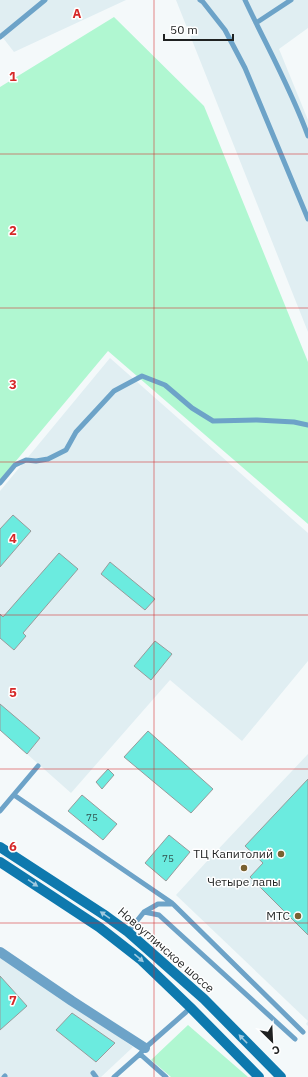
<svg xmlns="http://www.w3.org/2000/svg" width="308" height="1077" font-family="'IBM Plex Sans',sans-serif">
  <rect width="100%" height="100%" fill="#f4f9fa"/>
  <path fill="#e0eef2" d="M0,0h126l-112,52 -14,-18z
    M176,0h132v28l-29,21 29,71v212z
    M110,358l198,175v128l-66,80 -72,-61 -99,113 -71,-63v-239z
    M308,754v272l-2,-2 2,-3 -132,-126 33,-36z
    M0,952l133,95 -32,30h-101z"/>
  <path fill="#b0f7d1" d="M114,17l90,89 104,256v162l-200,-173 -108,129v-393z
    M188,1025l60,52h-77l-20,-17z"/>
  <path fill="#6bebdf" stroke="#979b9b" d="M13,515l18,16 -31,36v-38z
    M59,553l19,16 -55,64 3,3 -12,14 -14,-12v-24l3,3z
    M110,562l45,37 -10,11 -44,-36z
    M155,641l17,13 -21,26 -17,-14z
    M0,704l40,34 -13,16 -27,-24z
    M148,731l65,58 -22,24 -67,-56z
    M108,769l6,6 -12,14 -6,-7z
    M308,779v156l-58,-58 13,-14 -18,-17z
    M82,795l35,29 -14,16 -35,-29z
    M169,835l21,17 -24,29 -21,-18z
    M0,976l27,30 -27,24z
    M72,1013l43,30 -19,19 -40,-32z"/>
  <g fill="none" stroke-linecap="round" stroke-linejoin="round">
    <path stroke="#6da3c8" stroke-width="5" d="M200,0l3,2 22,28 20,38 63,151
      M245,0c21,45 46,89 63,136
      M256,23l35,-23
      M0,37l45,-37
      M0,483l15,-18 11,-5 10,1 12,-2 18,-9 10,-18 38,-41 28,-15 23,9 27,23 21,13 44,-1 37,2 14,3
      M14,795l158,108
      M0,811l38,-45
      M144,912l15,3 136,124
      M128,932l16,-20 14,-8h15l130,128
      M140,1054l26,23
      M93,1073l3,4
      M4,1077l1,-1
      M114,1077l26,-23 5,-6 41,-36 4,-5"/>
    <path stroke="#6da3c8" stroke-width="10" d="M0,952l72,49 73,47"/>
    <path stroke="#0e79ae" stroke-width="10" d="M0,847l106,69 22,16 76,67 77,78
      M0,862l99,65 41,32 50,48 69,70"/>
  </g>
  <defs><path id="oneway-solid" d="M-6-.8H1V-3.2L6.5 0L1 3.2V.8H-6Z"/></defs>
  <g fill="#9fc9df">
    <use href="#oneway-solid" transform="translate(33 883) rotate(34)"/>
    <use href="#oneway-solid" transform="translate(105 915) rotate(-145)"/>
    <use href="#oneway-solid" transform="translate(139 958) rotate(40)"/>
    <use href="#oneway-solid" transform="translate(243 1039) rotate(-134)"/>
  </g>
  <path fill="none" stroke="#d62828" stroke-width="1" stroke-opacity="0.55" d="M154,0v1077M0,154h308M0,308h308M0,462h308M0,615h308M0,769h308M0,923h308"/>
  <g fill="#796131" stroke="#fff" stroke-width="1.5">
    <circle cx="281" cy="854" r="4"/>
    <circle cx="244" cy="868" r="4"/>
    <circle cx="298" cy="916" r="4"/>
  </g>
  <g text-anchor="middle" stroke-width="3" stroke-linejoin="round" paint-order="stroke">
    <g font-size="10" fill="#325450">
      <text x="92" y="821">75</text>
      <text x="168" y="862">75</text>
    </g>
    <g font-size="12" fill="#1f2121" stroke="#fff" text-anchor="end">
      <text x="273" y="858">ТЦ Капитолий</text>
      <text x="244" y="886" text-anchor="middle">Четыре лапы</text>
      <text x="290" y="920">МТС</text>
    </g>
    <g font-size="12" fill="#1f2121" stroke="#fff">
      <text transform="translate(166 950) rotate(41)" y="4">Новоугличское шоссе</text>
    </g>
  </g>
  <g font-size="13" text-anchor="middle" font-weight="bold" fill="#d62828" stroke="#fff" stroke-width="3" stroke-linejoin="round" paint-order="stroke">
    <text x="77" y="18">A</text>
    <text x="13" y="81">1</text>
    <text x="13" y="235">2</text>
    <text x="13" y="389">3</text>
    <text x="13" y="543">4</text>
    <text x="13" y="697">5</text>
    <text x="13" y="851">6</text>
    <text x="13" y="1005">7</text>
  </g>
  <g transform="translate(272 1041) rotate(156)" stroke="#ffffff" stroke-width="3" paint-order="stroke">
  <path d="M0-3L7 15L0 10L-7 15Z" fill="#1f2121"/>
  <text y="-6" font-size="11" font-weight="bold" text-anchor="middle" fill="#1f2121">С</text>
  </g>
  <path d="M164 34v6h69v-6" fill="none" stroke="#1f2121" stroke-width="2"/>
  <text x="170" y="34" font-size="12" fill="#1f2121" stroke="#ffffff" stroke-width="3" paint-order="stroke">50 m</text>
</svg>
